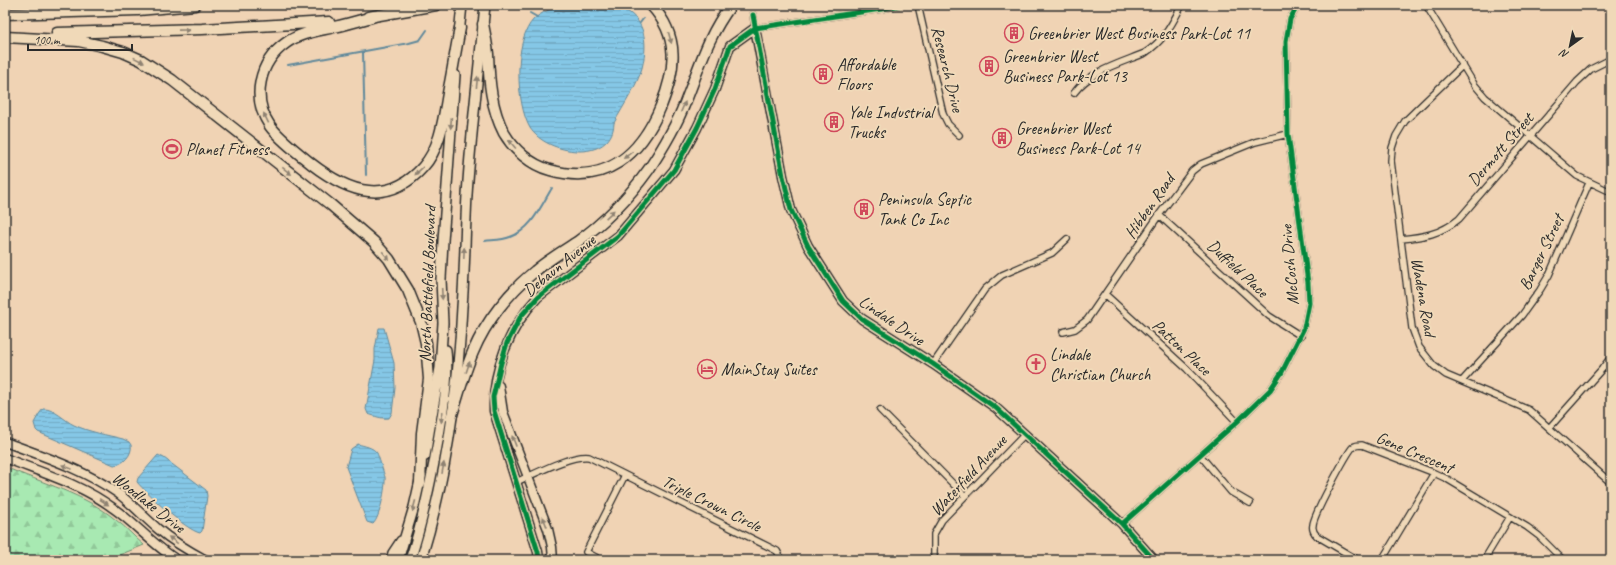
<svg xmlns="http://www.w3.org/2000/svg" width="1616" height="565" font-family="Caveat,sans-serif">
  <defs>
    <pattern id="forest-firs" width="22" height="20" patternUnits="userSpaceOnUse"><rect width="22" height="20" fill="#a8e9b2"/><path d="M5 1l3.5 6h-7zM16 11l3.5 6h-7z" fill="#91c899"/></pattern>
    <pattern id="water-rules" width="6" height="5" patternUnits="userSpaceOnUse"><rect width="6" height="5" fill="#85c7e6"/><path d="M0 2.5h6" fill="none" stroke="#73abc5"/></pattern>
  </defs>
  <rect width="100%" height="100%" fill="#f0d3b4"/>
  <filter id="ink" filterUnits="userSpaceOnUse"><feTurbulence type="fractalNoise" baseFrequency=".025" numOctaves="2"/><feDisplacementMap in="SourceGraphic" scale="8" xChannelSelector="R" yChannelSelector="G"/><feConvolveMatrix kernelMatrix="1 2 1 2 8 2 1 2 1" color-interpolation-filters="sRGB"/></filter>
  <g filter="url(#ink)">
    <path fill="url(#forest-firs)" stroke="#6a8a6e" d="M5,467c37,16 80,27 111,53 10,7 18,17 28,25l-37,15h-102z"/>
    <path fill="url(#water-rules)" stroke="#61899b" d="M561,5c13,0 41,-2 52,0 32,9 36,35 29,63 -5,18 -19,38 -28,55 -2,41 -67,32 -84,5 -14,-24 -17,-88 4,-109 8,-7 17,-10 27,-14z
      M379,328h5l10,35 1,25 -3,25 -3,5c-8,1 -14,-2 -21,-4l-2,-5 9,-49v-11z
      M43,409c11,-1 22,12 31,16 15,7 33,10 49,14l6,3 2,3c2,9 -8,20 -17,20l-76,-33 -2,-2 -2,-7 5,-9z
      M358,444c6,2 15,3 19,9 1,2 7,21 8,24 1,9 -5,41 -12,47l-6,-2 -21,-55 5,-18z
      M158,455l6,3 42,32 1,6 -5,35 -2,2c-14,-3 -53,-39 -63,-51l1,-4z"/>
    <g fill="none" stroke-linecap="round" stroke-linejoin="round">
      <path stroke="#61899b" stroke-width="2" d="M530,13l7,4
        M640,23l3,-4
        M363,52l3,123
        M288,65l121,-22 11,-3 7,-10
        M485,241c8,-1 18,-1 25,-4 22,-8 31,-31 42,-49"/>
      <g stroke="#2b2b2b" stroke-width="8">
        <path id="street" d="M918,5l25,109 5,10 11,11
          M1426,5l48,79 11,13 92,79 34,16
          M753,15l2,13 126,-19 19,-4
          M1463,65l-58,56 -9,15 -4,12 -1,13 21,167 7,19 15,19 12,9 83,35 82,73
          M1074,93c16,-22 47,-30 71,-40 19,-12 27,-29 37,-48
          M1159,215l110,101 32,20
          M1401,239c22,-2 40,-5 58,-20l118,-137 14,-13 20,-10
          M1106,295l81,74 50,53
          M1063,332l12,-3 12,-9 72,-105 33,-44 9,-7 54,-22 33,-8
          M933,364l52,-75 17,-14 50,-22 15,-14
          M1462,381l60,-66 18,-25 9,-15 40,-92
          M880,410l85,86
          M1550,427l52,-58 9,-12
          M1200,455l31,37 19,11
          M516,482c19,-8 53,-27 73,-25l188,94 5,9
          M1122,524l115,-102 33,-32 12,-18 22,-44 5,-25 -1,-20 -20,-149 -2,-93 4,-22 8,-14
          M601,560l-15,-8 39,-77
          M934,560v-26l8,-14 83,-86
          M1358,560l-41,-24c-3,-3 -5,-7 -4,-11 0,-9 34,-72 40,-78 3,-2 5,-2 9,-2l70,27 15,7 80,48 12,9 24,24
          M1382,560l52,-87
          M1484,560l26,-43"/>
      </g>
      <g stroke="#2b2b2b" stroke-width="11">
        <path id="secondary" d="M499,386l4,26 45,117 4,18 1,13
          M5,442c38,14 80,28 114,52 14,11 25,23 39,35 14,12 31,22 48,31
          M5,458c37,15 76,26 108,50 23,16 40,37 64,52
          M539,560l-1,-8 -44,-141c-2,-40 16,-85 44,-114l80,-61 56,-66 23,-42 18,-39 15,-43 25,-18 28,148 8,34 17,36 35,55 19,18 71,45 63,44 126,116 32,36"/>
      </g>
      <g stroke="#2b2b2b" stroke-width="12">
        <path id="primary" d="M459,34l3,-29
          M425,456l15,-88 3,-45 -2,-44 2,-38 12,-166
          M391,560l2,-7 8,-12
          M398,560l16,-53 7,-31
          M410,560c13,-39 21,-79 28,-119 5,-30 11,-61 8,-91
          M421,560c25,-81 37,-168 41,-253 3,-38 3,-75 5,-112 4,-63 12,-127 18,-190"/>
      </g>
      <g stroke="#2b2b2b" stroke-width="13">
        <path id="highway" d="M5,14l133,-4 57,-5
          M375,16c-14,4 -27,8 -41,11 -17,4 -34,6 -48,16 -27,19 -35,55 -16,83 9,12 22,22 33,31 37,31 81,54 120,10 19,-21 21,-53 26,-79 4,-20 7,-40 11,-60
          M368,17l68,-12
          M483,24c2,10 4,20 5,30 1,27 3,54 16,79 10,17 27,32 46,37 56,16 91,-16 111,-64 15,-37 19,-70 -10,-101
          M57,33l145,-4 127,-7
          M5,37l74,4 23,5 21,6 18,8 31,20 159,125 43,37 15,17 19,31 13,32 5,21 3,36 -7,54 -2,51
          M451,418c7,-22 13,-45 22,-66 13,-31 36,-60 62,-81 13,-11 28,-20 42,-29 28,-20 52,-45 72,-73 14,-21 27,-43 36,-66 15,-37 22,-66 46,-98"/>
      </g>
      <use href="#street" stroke="#f0d9b8" stroke-width="5.5"/>
      <use href="#secondary" stroke="#f0d9b8" stroke-width="8"/>
      <use href="#primary" stroke="#f0d9b8" stroke-width="9"/>
      <use href="#highway" stroke="#f0d9b8" stroke-width="10"/>
      <g stroke="#f0d9b8" stroke-width="8">
        <path id="cycleway" d="M753,15l30,161 8,34 17,36 35,55 19,18 71,45 63,44 126,116 32,36
          M1122,524l115,-102 33,-32 12,-18 22,-44 5,-25 -1,-20 -20,-149 -2,-93 4,-22 8,-14
          M539,560l-1,-8 -44,-141 -1,-14 8,-34 6,-20 14,-27 17,-19 80,-61 56,-66 23,-42 18,-39 15,-43 25,-18 126,-19 19,-4"/>
      </g>
      <use href="#cycleway" stroke="#00873e" stroke-width="5"/>
    </g>
    <defs><path id="oneway-solid" d="M-6-.8H1V-3.2L6.5 0L1 3.2V.8H-6Z"/></defs>
    <g fill="#8e8272">
      <use href="#oneway-solid" transform="translate(184 30) rotate(-1)"/>
      <use href="#oneway-solid" transform="translate(670 38) rotate(75)"/>
      <use href="#oneway-solid" transform="translate(139 60) rotate(26)"/>
      <use href="#oneway-solid" transform="translate(477 82) rotate(-84)"/>
      <use href="#oneway-solid" transform="translate(683 107) rotate(-67)"/>
      <use href="#oneway-solid" transform="translate(266 118) rotate(-116)"/>
      <use href="#oneway-solid" transform="translate(451 123) rotate(94)"/>
      <use href="#oneway-solid" transform="translate(512 144) rotate(-130)"/>
      <use href="#oneway-solid" transform="translate(628 155) rotate(142)"/>
      <use href="#oneway-solid" transform="translate(287 171) rotate(38)"/>
      <use href="#oneway-solid" transform="translate(419 171) rotate(136)"/>
      <use href="#oneway-solid" transform="translate(610 214) rotate(-43)"/>
      <use href="#oneway-solid" transform="translate(464 253) rotate(-88)"/>
      <use href="#oneway-solid" transform="translate(386 256) rotate(51)"/>
      <use href="#oneway-solid" transform="translate(442 294) rotate(87)"/>
      <use href="#oneway-solid" transform="translate(468 367) rotate(-71)"/>
      <use href="#oneway-solid" transform="translate(442 417) rotate(98)"/>
      <use href="#oneway-solid" transform="translate(514 441) rotate(-111)"/>
      <use href="#oneway-solid" transform="translate(67 467) rotate(-158)"/>
      <use href="#oneway-solid" transform="translate(443 468) rotate(-80)"/>
      <use href="#oneway-solid" transform="translate(104 502) rotate(33)"/>
      <use href="#oneway-solid" transform="translate(414 506) rotate(105)"/>
      <use href="#oneway-solid" transform="translate(545 522) rotate(-111)"/>
      <use href="#oneway-solid" transform="translate(173 540) rotate(-144)"/>
    </g>
  </g>
  <defs>
    <g id="building-ring" transform="scale(1)"><circle r="9.5" fill="#f0d9b8" stroke="#d1495b" stroke-width="1.5"/><path d="M-4-6H4V6H1V3H-1V6H-4ZM-2.5-4.3h1.7v1.8h-1.7ZM.8-4.3h1.7v1.8H.8ZM-2.5-1h1.7V.8h-1.7ZM.8-1h1.7V.8H.8Z" fill="#d1495b"/></g>
    <g id="stadium-ring" transform="scale(1)"><circle r="9.5" fill="#f0d9b8" stroke="#d1495b" stroke-width="1.5"/><path d="M0-5a6.5 5 0 1 0 0 10a6.5 5 0 1 0 0-10ZM-3.5-1.8h7v3.6h-7Z" fill="#d1495b"/></g>
    <g id="church-ring" transform="scale(1)"><circle r="9.5" fill="#f0d9b8" stroke="#d1495b" stroke-width="1.5"/><path d="M-1.2-6h2.4v3.5h3.3v2.4h-3.3V6h-2.4V-.1h-3.3v-2.4h3.3Z" fill="#d1495b"/></g>
    <g id="hotel-ring" transform="scale(1)"><circle r="9.5" fill="#f0d9b8" stroke="#d1495b" stroke-width="1.5"/><path d="M-6-4.5h1.5V1H6V5H4.5V3h-9V5H-6ZM-4 0a1.8 1.8 0 1 1 3.6 0ZM.5 0V-2.5h3Q6-2.5 6 0Z" fill="#d1495b"/></g>
  </defs>
  <g fill-rule="evenodd">
    <use href="#building-ring" x="1014" y="33"/>
    <use href="#building-ring" x="989" y="66"/>
    <use href="#building-ring" x="823" y="74"/>
    <use href="#building-ring" x="834" y="122"/>
    <use href="#building-ring" x="1002" y="138"/>
    <use href="#stadium-ring" x="172" y="149"/>
    <use href="#building-ring" x="864" y="209"/>
    <use href="#church-ring" x="1036" y="364"/>
    <use href="#hotel-ring" x="707" y="369"/>
  </g>
  <g text-anchor="middle" stroke-width="4" stroke-linejoin="round" paint-order="stroke">
    <g font-size="17" fill="#2b2b2b" stroke="#f0d9b8" text-anchor="start">
      <text x="1028" y="39">Greenbrier West Business Park-Lot 11</text>
      <text x="1003" y="62">Greenbrier West<tspan x="1003" dy="20">Business Park-Lot 13</tspan></text>
      <text x="837" y="70">Affordable<tspan x="837" dy="20">Floors</tspan></text>
      <text x="848" y="118">Yale Industrial<tspan x="848" dy="20">Trucks</tspan></text>
      <text x="1016" y="134">Greenbrier West<tspan x="1016" dy="20">Business Park-Lot 14</tspan></text>
      <text x="186" y="155">Planet Fitness</text>
      <text x="878" y="205">Peninsula Septic<tspan x="878" dy="20">Tank Co Inc</tspan></text>
      <text x="1050" y="360">Lindale<tspan x="1050" dy="20">Christian Church</tspan></text>
      <text x="721" y="375">MainStay Suites</text>
    </g>
    <g font-size="17" fill="#2b2b2b" stroke="#f0d9b8">
      <text transform="translate(948 69) rotate(76)" y="6">Research Drive</text>
      <text transform="translate(1500 149) rotate(-49)" y="6">Dermott Street</text>
      <text transform="translate(1149 206) rotate(-55)" y="6">Hibben Road</text>
      <text transform="translate(1541 252) rotate(-64)" y="6">Barger Street</text>
      <text transform="translate(559 265) rotate(-39)" y="6">Debaun Avenue</text>
      <text transform="translate(1289 265) rotate(-95)" y="6">McCosh Drive</text>
      <text transform="translate(1238 268) rotate(43)" y="6">Duffield Place</text>
      <text transform="translate(427 284) rotate(-88)" y="6">North Battlefield Boulevard</text>
      <text transform="translate(1424 297) rotate(80)" y="6">Wadena Road</text>
      <text transform="translate(892 320) rotate(34)" y="6">Lindale Drive</text>
      <text transform="translate(1182 347) rotate(43)" y="6">Patton Place</text>
      <text transform="translate(1415 452) rotate(23)" y="6">Gene Crescent</text>
      <text transform="translate(968 475) rotate(-47)" y="6">Waterfield Avenue</text>
      <text transform="translate(149 502) rotate(38)" y="6">Woodlake Drive</text>
      <text transform="translate(712 503) rotate(26)" y="6">Triple Crown Circle</text>
    </g>
  </g>
  <rect width="1616" height="565" fill="none" stroke="#f0d9b8" stroke-width="20"/>
  <rect x="10" y="10" width="1596" height="545" fill="none" stroke="#2b2b2b" stroke-width="1.5" filter="url(#ink)"/>
  <g transform="translate(1570 46) rotate(213)" stroke="#f0d9b8" stroke-width="3" paint-order="stroke">
  <path d="M0-3L7 15L0 10L-7 15Z" fill="#2b2b2b"/>
  <text y="-6" font-size="11" font-weight="bold" text-anchor="middle" fill="#2b2b2b">N</text>
  </g>
  <path d="M28 44v6h104v-6" fill="none" stroke="#2b2b2b" stroke-width="2"/>
  <text x="34" y="44" font-size="12" fill="#2b2b2b" stroke="#f0d9b8" stroke-width="3" paint-order="stroke">100 m</text>
</svg>
